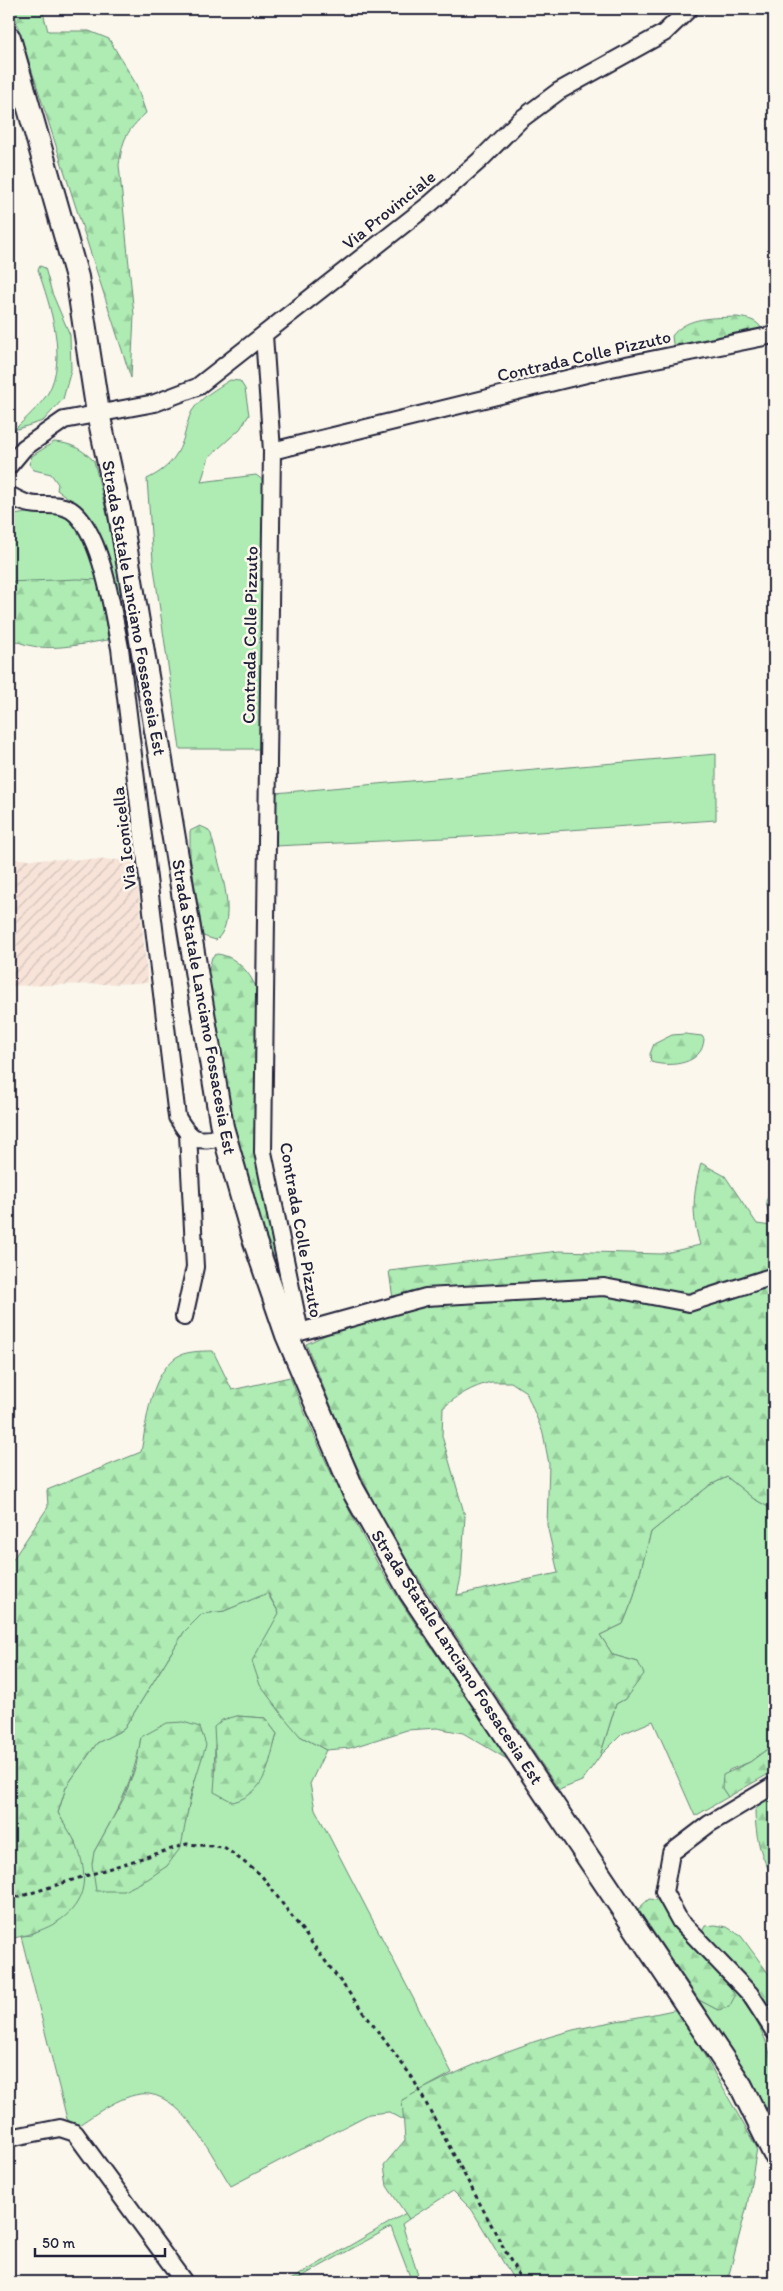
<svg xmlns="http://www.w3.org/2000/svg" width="783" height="2291" font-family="Itim,sans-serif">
  <defs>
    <pattern id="industrial-furrows" width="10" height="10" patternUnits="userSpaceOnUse" patternTransform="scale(1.25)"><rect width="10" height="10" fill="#f7e3d8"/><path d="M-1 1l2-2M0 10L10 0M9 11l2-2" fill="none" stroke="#d3c2ba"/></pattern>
    <pattern id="forest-firs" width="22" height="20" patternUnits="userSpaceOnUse" patternTransform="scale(1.25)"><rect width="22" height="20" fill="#aeecb3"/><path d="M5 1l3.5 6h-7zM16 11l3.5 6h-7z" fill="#95ca9b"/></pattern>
  </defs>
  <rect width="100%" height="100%" fill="#fbf7ec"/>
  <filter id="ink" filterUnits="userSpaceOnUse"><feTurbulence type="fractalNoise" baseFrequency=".02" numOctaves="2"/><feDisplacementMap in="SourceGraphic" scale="10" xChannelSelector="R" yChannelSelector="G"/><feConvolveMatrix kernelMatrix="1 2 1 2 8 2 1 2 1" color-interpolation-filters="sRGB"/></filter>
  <g filter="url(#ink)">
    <path fill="url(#industrial-furrows)" d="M9,859l126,1 13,123 -139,3z"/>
    <path fill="#aeecb3" stroke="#688777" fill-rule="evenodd" d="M40,266l5,2 7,25 18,42 1,35 -8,29 -20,22 -29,9c11,-11 26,-24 34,-37 20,-35 2,-88 -10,-123z
      M230,380l10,1 5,8 4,26 -9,14 -31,28 -8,25 55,-7 8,6 -1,268h-83l-27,-188 -6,-82c21,-10 32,-23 38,-46 2,-7 3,-15 7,-22 9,-14 24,-22 38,-31z
      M54,442c17,1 28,7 40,19l33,136 -15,-7c-12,-48 -10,-70 -55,-100l1,-6 -7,-10 -17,-4 -5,-6 3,-8z
      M43,510c7,2 18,2 24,6 19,11 25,45 33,64l-91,2v-66z
      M716,754v66l-250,17 -191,9v-53z
      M727,1477l27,22 20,11v234l-24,18 -21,8 -7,18 6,9 -33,19 -42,-95 -31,13 -22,22 16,-52 9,-5 13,-37 -25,-7 -13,-20 23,-11 10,-25 18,-67 59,-47z
      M267,1593l12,20 21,123 26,14 -16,34 5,25 137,264 -49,27 1,20 -15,-8 -20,2 -138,72c-19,-29 -45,-87 -82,-92 -23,-3 -55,21 -73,33l-9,-8 -46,-183 10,-1 46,-90 -19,-32 8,-26 31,-44 27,-14 60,-97 18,-18 22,-3zM237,1716l28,2 12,16 -10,36 -53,6 1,-31zM141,1737l56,35 -10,42 -20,52 -43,25 -30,-39c22,-40 40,-69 47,-115z
      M727,1981c31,38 56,74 42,126l-3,1 -67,-108 19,10z
      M406,2213l3,6 -7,5 18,58h-8l-21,-55 -99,55h-5z"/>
    <path fill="url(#forest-firs)" stroke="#688777" fill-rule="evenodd" d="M12,9h30l6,22h41l20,8 27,45 10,29c-20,19 -23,25 -27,52l15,150 -3,63z
      M737,317c12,2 22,3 26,15l-89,19 -2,-15c15,-20 42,-18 65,-19z
      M77,579l23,1 8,60c-35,5 -66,15 -99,-2v-56z
      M200,826l7,3 4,5c6,27 30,85 5,106l-13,-4 -13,-79v-26z
      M217,954c21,2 38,24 42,43l21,274h-7l-45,-154 -20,-144 4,-16z
      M685,1034l17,2 2,3c-1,25 -33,29 -53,23l-1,-8 4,-10 18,-9z
      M701,1163l24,13 32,48 14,2 -5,-25 8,-15v324l-20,-11 -27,-22 -17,8 -59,47 -18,67 -10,25 -23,11 13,20 25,7 6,12 -19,25 -9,5 -16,52 -18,25 -23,9 -145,-218 -39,-67 -28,-60 -41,-101 22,-10 58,-21 7,-14 -4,-28 170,-20 102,3 39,-9c-9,-32 -7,-50 1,-82zM491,1382h20l15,10 17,41 6,31 -2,61 11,48 -101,22 4,-18 4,-61 -23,-80 1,-28c15,-13 29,-21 48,-26z
      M213,1351l19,39 58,-13c30,75 64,150 107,219 36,56 77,111 115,166l-49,-29 -26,-5 -30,2 -57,18 -24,2 -26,-14 -16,-19 -24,-32 -8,-24 27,-48 -11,-20 -44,18 -22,3 -18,18 -60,97 -27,14 -31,44 -8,26c6,11 14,21 19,33 23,59 -17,83 -68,93v-374l39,-58 -1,-17 94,-38c6,-31 8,-73 34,-94 9,-7 27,-7 38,-7z
      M237,1716l28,2 12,16c-9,30 -10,59 -44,68l-19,-10 2,-30 -2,-35 8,-7z
      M183,1722l17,5 6,18 -15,48 -10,54 -14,19 -19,13 -24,12h-28l-4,-27 2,-12 30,-54 12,-32 5,-29 26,-14z
      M774,1744v27l-46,26 -6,-9 1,-13 27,-13z
      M774,1796v81c-14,-17 -19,-45 -19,-67l12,-11z
      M649,1899l8,1 70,81 8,15 -6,11 -11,3 -19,-10 -61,-91z
      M715,1925l12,2 14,9 33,45v42l-20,-29 -52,-62 3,-6z
      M678,2009l79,139 -10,58 -20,76h-212l-43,-72 -19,-19 -44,28 -22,-33 -3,-21 21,-25 -3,-40c54,-29 111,-54 171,-70 34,-8 70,-13 105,-21z"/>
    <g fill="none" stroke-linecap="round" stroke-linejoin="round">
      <g stroke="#22223b" stroke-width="20">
        <path id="street" d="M264,335l8,116 -9,701 37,180 -13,3
          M272,451l339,-83 163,-33
          M9,466l15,-18 40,-28 91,-17 42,-16 234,-184 48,-42 41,-41 39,-29 105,-58 25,-24
          M9,495c6,3 14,8 21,9 14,3 27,-2 41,6 31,21 42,104 49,138l57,469c15,25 19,25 47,20
          M184,1317l11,-50 -7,-133
          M300,1332l126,-35 178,-10 85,16 85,-27
          M774,1785l-65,39 -38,29 -7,39 16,29 70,73 24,37
          M9,2138l51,-10 15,5 109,149
          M772,2147l2,-32"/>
      </g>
      <g stroke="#22223b" stroke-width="26">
        <path id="secondary" d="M9,38l68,239 21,136 22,101 102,613 31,109 34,99 66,155 58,103 330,493 33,67"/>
      </g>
      <path stroke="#22223b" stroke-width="3" stroke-dasharray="4 4" stroke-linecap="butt" d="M9,1900l178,-56 37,3 37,28 151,202 110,205"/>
      <use href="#street" stroke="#fbf7ec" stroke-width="16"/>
      <use href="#secondary" stroke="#fbf7ec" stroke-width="22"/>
    </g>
  </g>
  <g text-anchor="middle" stroke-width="5" stroke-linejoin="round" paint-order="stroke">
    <g font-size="18" fill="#22223b" stroke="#fbf7ec">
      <text transform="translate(389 210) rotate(-39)" y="6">Via Provinciale</text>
      <text transform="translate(584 356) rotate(-13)" y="6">Contrada Colle Pizzuto</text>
      <text transform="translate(134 608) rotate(80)" y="6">Strada Statale Lanciano Fossacesia Est</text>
      <text transform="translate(250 635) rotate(-89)" y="6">Contrada Colle Pizzuto</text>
      <text transform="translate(124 838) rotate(-97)" y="6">Via Iconicella</text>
      <text transform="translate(204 1007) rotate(80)" y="6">Strada Statale Lanciano Fossacesia Est</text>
      <text transform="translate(301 1230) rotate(80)" y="6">Contrada Colle Pizzuto</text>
      <text transform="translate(457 1657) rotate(57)" y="6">Strada Statale Lanciano Fossacesia Est</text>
    </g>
  </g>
  <rect width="783" height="2291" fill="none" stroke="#fbf7ec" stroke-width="30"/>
  <rect x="15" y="15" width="753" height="2261" fill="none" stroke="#22223b" stroke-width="2" filter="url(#ink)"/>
  <path d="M35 2248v8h130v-8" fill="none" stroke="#22223b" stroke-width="2.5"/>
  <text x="42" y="2248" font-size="15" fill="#22223b" stroke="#fbf7ec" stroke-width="4" paint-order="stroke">50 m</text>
</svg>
